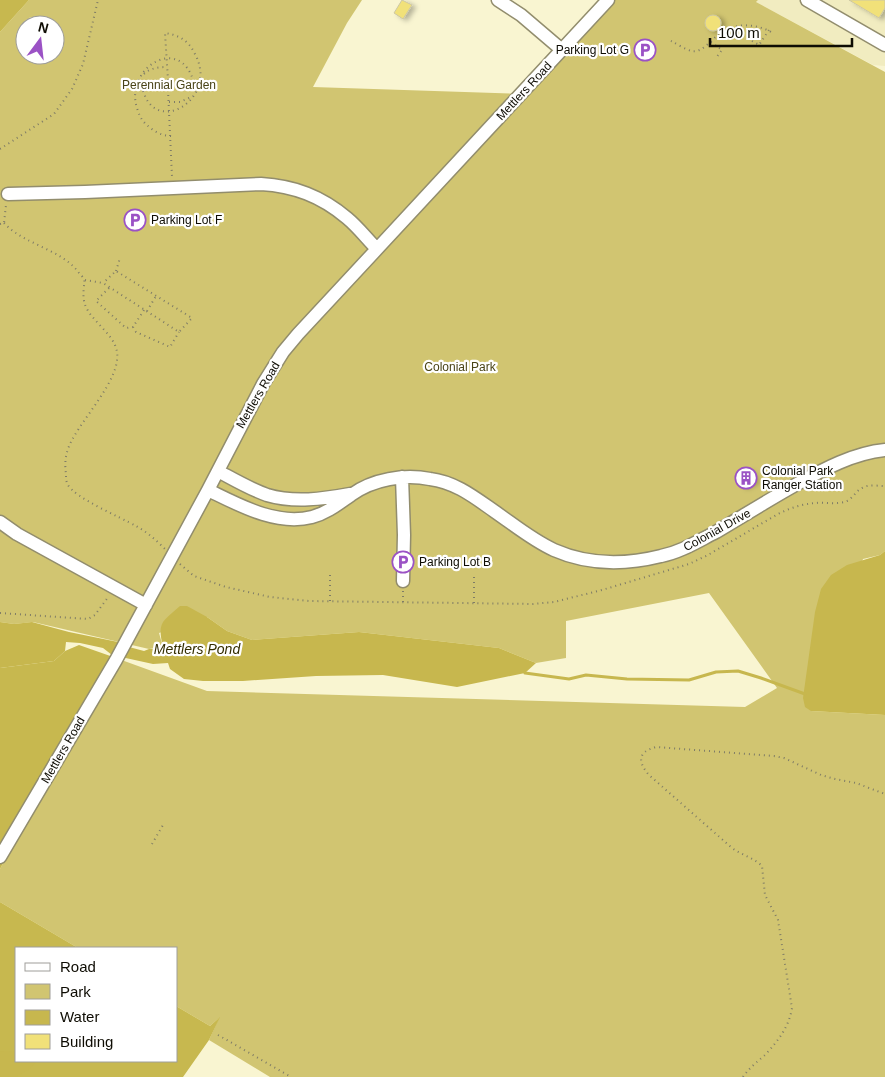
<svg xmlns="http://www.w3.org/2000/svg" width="885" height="1077" font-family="Helvetica,sans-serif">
  <defs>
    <filter id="shadow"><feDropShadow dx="4" dy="2" stdDeviation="2.5" flood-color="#0004"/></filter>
  </defs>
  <rect width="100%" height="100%" fill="#f9f5d1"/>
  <path fill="#f1ecc0" d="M758,0h127v66l-12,-1 -117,-63z"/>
  <path fill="#d1c571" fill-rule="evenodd" d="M29,0h333l-15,23 -34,64 214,7 84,-94h147l-2,2 129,70v479l-5,4 -17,4 -52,152 74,4v362h-615l-61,-37 10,-22 -9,8 -34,-20v-58h-98l-78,-46v-33l59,-114 57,-97 91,33 538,16 32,-19 -68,-95 -143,28v37l-30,5 -37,-15 -140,-16 -107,8 -25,-9 -20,-14 -48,16 4,14 -14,2 -116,-27 -19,2 -14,-2v-590zM25,25h30v30h-30z"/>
  <path fill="#c7b84f" d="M0,0h29l-29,32z
    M79,645l37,13 -57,97 -59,114v-201l54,-7 11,-10z
    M0,902l78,46h-62v113h160v-55l34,20 10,-9 -11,23 -26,37h-183z"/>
  <path fill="#c7b74e" d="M885,551v164l-74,-4 -6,-4 -2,-9 12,-86 6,-23 10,-14 16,-10 33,-10z
    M180,606h7l20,11 20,14 25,9 107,-8 140,16 37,15 -11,10 -68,14 -74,-12 -67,1 -73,5h-40l-19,-2 -14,-10 -2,-6 -15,1 -41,-9 -9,-7 -23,-5 -14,-1 -1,9 -11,10 -54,7v-46l14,2 18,-2 37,10 49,10 11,5 15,4 5,-2h7l5,2 2,-1v-3c-6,-25 -1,-25 17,-41z
    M0,1051l16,1v9h20v1l-6,7 -14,8h-16z"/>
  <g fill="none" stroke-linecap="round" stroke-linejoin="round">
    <path stroke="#c7b74e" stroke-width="3" d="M525,673l44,6 17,-4 41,4 62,1 27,-8 22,-1 23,7 44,16"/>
  </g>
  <path fill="#f1e179" stroke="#ccc7a5" filter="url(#shadow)" d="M402,0l10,5 -9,14 -9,-6z
    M849,0h36v8l-6,10z
    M705 23a8 8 0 1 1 16 0a8 8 0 1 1-16 0Z
    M749,469l6,12 -12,6 -7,-11z"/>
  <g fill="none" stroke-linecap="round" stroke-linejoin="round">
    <g stroke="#928d6d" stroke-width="15">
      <path id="minor" d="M498,0l23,15 41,35
        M807,0l78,45
        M8,194l77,-2 176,-8c33,2 60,12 86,34 11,9 20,21 30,31
        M218,471c15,8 32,18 49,24 27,8 56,4 83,-1
        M402,477l2,58 -1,46
        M208,490c31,15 68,36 104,27 15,-4 26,-13 39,-22 22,-16 53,-21 79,-16 25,3 44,18 64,32 19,13 38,29 60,39 34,15 71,15 107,6 20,-4 37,-15 55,-24 27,-16 54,-33 81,-48 27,-15 57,-31 88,-34
        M0,522l17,12 129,71
        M0,857l116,-197 92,-170 55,-106 20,-32 15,-18 79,-85 231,-249"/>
    </g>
    <path stroke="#7f7c66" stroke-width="2" stroke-dasharray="1 4" stroke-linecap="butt" d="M671,41c6,3 15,9 21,10 10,2 19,-11 26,-16 16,-13 38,-12 55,-2
      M752,41l7,4 10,-15
      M711,42l11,8 -6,8
      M144,74c6,-6 15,-7 23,-7
      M173,85l34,-2
      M142,86c10,53 78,14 53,-32 -6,-13 -16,-19 -30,-21l3,47
      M129,87l34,-2
      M168,90l4,87
      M169,102h11l13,-6
      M171,136c-9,0 -18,-5 -24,-11 -5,-4 -8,-10 -10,-17 -13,-40 44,-75 57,-25
      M0,149l54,-35 18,-25 11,-25 15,-64
      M4,223c20,22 58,26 75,50 2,2 4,4 5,6 1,3 0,4 0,7 -1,8 -1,16 3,23 7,13 25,25 29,39 10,30 -41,75 -49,104 -2,7 -2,15 -1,22 0,4 0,8 2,11 7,13 52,32 68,41 11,6 20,14 29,23
      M0,224l4,-1 2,-18
      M116,271l4,-13
      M85,280l18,3 76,49 13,-14 -76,-47 -13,12
      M109,288l-13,13 30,27 7,-1 11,-17
      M147,311l9,-15
      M133,327l3,5 34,15 9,-15
      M180,564l14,12 32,11 44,10 39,4 224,3 21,-2 48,-12 87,-26 19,-9 70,-41c12,-6 24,-10 38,-11 9,-1 22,2 31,-2 6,-3 9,-10 15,-13 6,-4 16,-2 23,-2
      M403,591v11
      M330,601v-26
      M474,603v-27
      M0,613l88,6 7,-4 14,-19
      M152,844l11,-19
      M218,1035l73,42
      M743,1077c6,-9 14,-15 22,-22 13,-14 24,-28 27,-47l-14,-88 -13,-25 -3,-29c-8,-8 -20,-11 -30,-18l-83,-73c-11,-13 -12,-23 7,-28l118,9 10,2 37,17 14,4 21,4 29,11"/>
    <use href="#minor" stroke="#fff" stroke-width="12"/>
  </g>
  <defs>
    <g id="parking-ring" transform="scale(1.125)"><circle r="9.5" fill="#fff" stroke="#9b52c5" stroke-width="1.5"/><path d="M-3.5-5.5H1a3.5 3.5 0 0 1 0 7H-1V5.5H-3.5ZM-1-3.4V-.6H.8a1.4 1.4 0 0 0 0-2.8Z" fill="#9b52c5"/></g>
    <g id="building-ring" transform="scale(1.125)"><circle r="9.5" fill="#fff" stroke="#9b52c5" stroke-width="1.5"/><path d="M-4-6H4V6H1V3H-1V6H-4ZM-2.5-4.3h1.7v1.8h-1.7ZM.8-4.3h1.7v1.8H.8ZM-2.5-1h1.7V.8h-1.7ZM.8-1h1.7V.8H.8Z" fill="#9b52c5"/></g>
  </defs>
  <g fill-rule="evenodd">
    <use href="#parking-ring" x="645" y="50"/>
    <use href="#parking-ring" x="135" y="220"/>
    <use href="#building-ring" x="746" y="478"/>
    <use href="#parking-ring" x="403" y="562"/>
  </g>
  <g text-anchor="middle" stroke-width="4.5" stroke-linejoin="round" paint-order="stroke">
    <g font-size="12" fill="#0e0c03" stroke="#fff" text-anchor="start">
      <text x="629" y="54" text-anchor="end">Parking Lot G</text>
      <text x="151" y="224">Parking Lot F</text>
      <text x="762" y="475">Colonial Park<tspan x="762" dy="14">Ranger Station</tspan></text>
      <text x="419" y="566">Parking Lot B</text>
    </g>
    <g font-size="12" fill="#4a4418" stroke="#fff">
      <text x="169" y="89">Perennial Garden</text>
      <text x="460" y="371">Colonial Park</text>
    </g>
    <g font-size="12" fill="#0e0c03" stroke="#fff">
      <text transform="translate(524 91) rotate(-47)" y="4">Mettlers Road</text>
      <text transform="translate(258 395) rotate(-60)" y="4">Mettlers Road</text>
      <text transform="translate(717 530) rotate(-29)" y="4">Colonial Drive</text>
      <text transform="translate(63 750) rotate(-60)" y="4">Mettlers Road</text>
    </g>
    <g font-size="14" font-style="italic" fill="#342d00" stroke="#fff">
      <text x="197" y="654">Mettlers Pond</text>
    </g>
  </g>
  <rect x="15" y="947" width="162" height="115" fill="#ffffff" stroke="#9f9e9a"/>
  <rect x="25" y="963" width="25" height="8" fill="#ffffff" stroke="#9f9e9a"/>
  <text x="60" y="972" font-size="15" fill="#0e0c03">Road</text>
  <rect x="25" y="984" width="25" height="15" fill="#d1c571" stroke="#9f9e9a"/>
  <text x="60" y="997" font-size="15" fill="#0e0c03">Park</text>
  <rect x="25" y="1010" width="25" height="15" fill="#c7b74e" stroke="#9f9e9a"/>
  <text x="60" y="1022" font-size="15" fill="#0e0c03">Water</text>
  <rect x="25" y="1034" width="25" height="15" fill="#f1e179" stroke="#9f9e9a"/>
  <text x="60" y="1047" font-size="15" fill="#0e0c03">Building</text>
  <g transform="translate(40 40) rotate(15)"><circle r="24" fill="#ffffff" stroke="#9f9e9a"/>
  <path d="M0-4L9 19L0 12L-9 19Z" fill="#9b52c5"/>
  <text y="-8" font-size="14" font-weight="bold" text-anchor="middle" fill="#0e0c03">N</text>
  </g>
  <path d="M710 38v8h142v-8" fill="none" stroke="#0e0c03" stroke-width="2.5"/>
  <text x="718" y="38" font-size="15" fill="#0e0c03" stroke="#ffffff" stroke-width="4" paint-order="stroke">100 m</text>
</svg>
